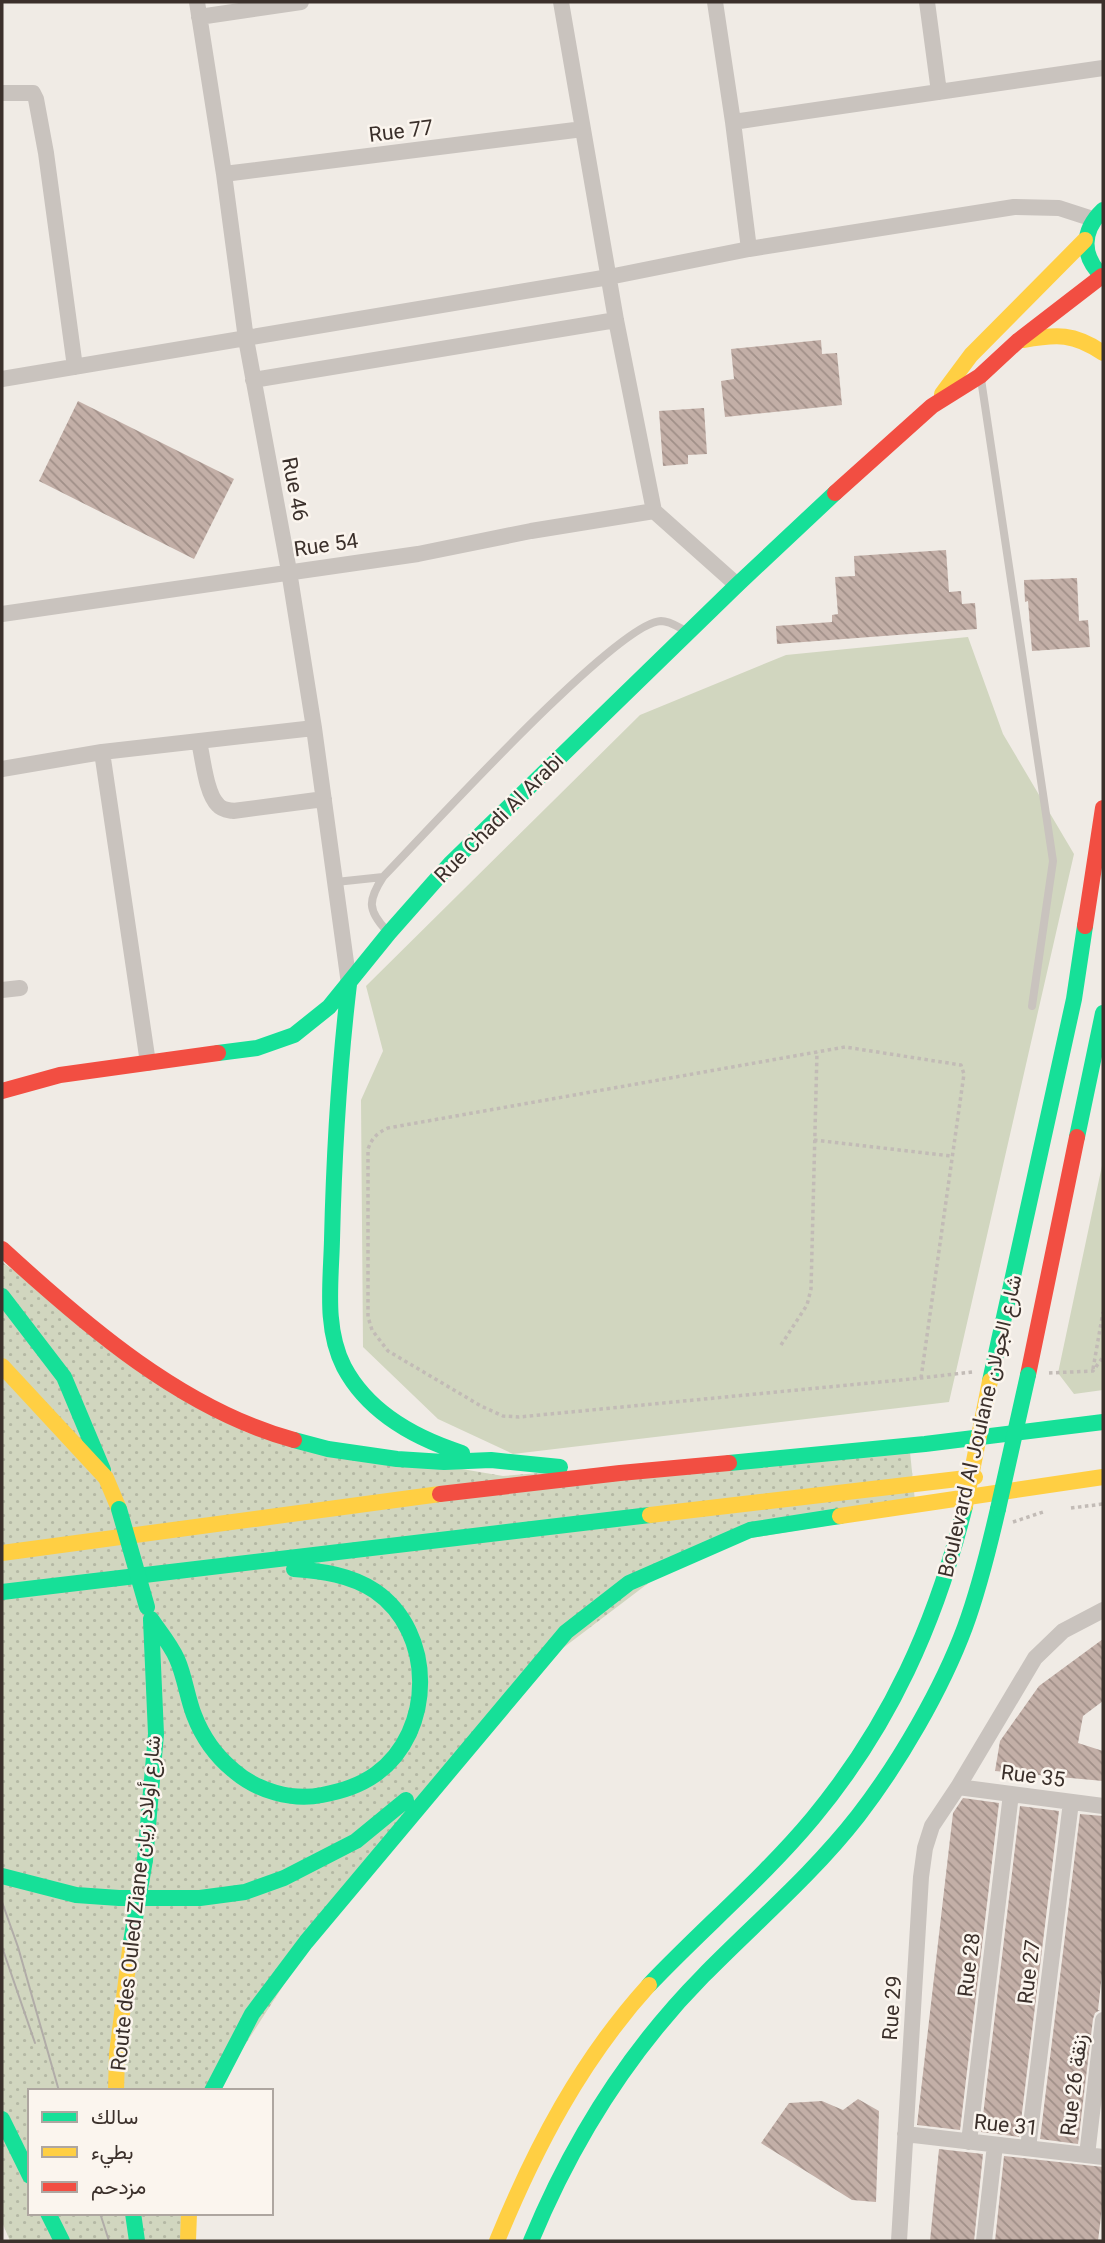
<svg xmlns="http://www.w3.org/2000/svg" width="1105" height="2243" font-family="Roboto,Vazirmatn,sans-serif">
  <defs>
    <pattern id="grass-dots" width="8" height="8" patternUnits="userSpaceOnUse" patternTransform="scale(1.75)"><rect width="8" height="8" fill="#d1d6bf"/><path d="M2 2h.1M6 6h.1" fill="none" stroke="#b4b8a4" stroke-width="1.8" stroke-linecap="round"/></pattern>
    <pattern id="building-back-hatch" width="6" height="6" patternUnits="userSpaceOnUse" patternTransform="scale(1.75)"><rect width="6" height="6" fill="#c3afa7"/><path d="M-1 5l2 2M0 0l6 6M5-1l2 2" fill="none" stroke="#a08f88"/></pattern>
  </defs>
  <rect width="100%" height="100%" fill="#f0ebe5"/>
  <path fill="url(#grass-dots)" d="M2,1262l243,170 258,44 406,-34 7,69 -220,36 -133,101 -256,301 -92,142h-185v122h153l-1,28h-172l-8,-19z"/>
  <path fill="#d1d6bf" d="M968,637l35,97 71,120 -125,548 -436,52 -75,-35 -75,-72 -2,-247 22,-49 -17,-65 274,-271 146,-60z
    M1103,1161v229l-29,4 -16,-21z"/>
  <path fill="url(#building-back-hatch)" d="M821,340l1,14 15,-1 5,52 -117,12 -4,-36 13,-2 -3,-30z
    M78,401l156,78 -40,80 -155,-78z
    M704,408l3,46 -19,1v9l-25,2 -4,-55z
    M946,550l3,42 12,-1 1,13 13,-1 2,26 -200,15 -1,-18 56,-4v-7l6,-1 -3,-37 20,-1 -1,-20z
    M1077,578l2,43 9,-1 2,27 -58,4 -4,-50 -3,1 -1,-22z
    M1103,1639v62l-20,15 -5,27 25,8v30l-108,-10 5,-30 39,-55z
    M963,1798l36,5 -39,327 -43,-5 36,-312z
    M1020,1806l39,5 -40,326 -38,-5z
    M1080,1814l23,2v149l-5,45h2l-5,3 -2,6 -15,125 -38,-5z
    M858,2099l21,12 -3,91 -24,-2 -91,-57 28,-40 33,-2 21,9z
    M939,2149l44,5 -9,87h-44z
    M1004,2156l99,11v33l-5,41h-103z"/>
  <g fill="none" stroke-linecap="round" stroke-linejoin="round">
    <path stroke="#c2bbb6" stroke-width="3.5" stroke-dasharray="3.5 3.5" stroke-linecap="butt" d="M814,1140l137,16
      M781,1345l26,-40 4,-16 6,-237
      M1093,1369l10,-57
      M1049,1373l44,-2 10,-14
      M921,1378l43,-304 -3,-9 -116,-18 -457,81c-11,5 -16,10 -20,21v168l4,13 16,21 93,55 22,10 16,1 402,-39 51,-6
      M1071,1508l32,-4
      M1013,1522l33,-11"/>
    <path stroke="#c9c3be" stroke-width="8" d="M981,379l72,482 -21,145
      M336,882l47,-5
      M387,931c-20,-21 -19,-31 -4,-54 41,-42 234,-255 278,-256 9,0 17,6 25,10"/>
    <path stroke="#c9c3be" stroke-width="16" d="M197,2l27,172 22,165 43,232 25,157 35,256
      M561,2l55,318 38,191 83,74
      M715,2l18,120 16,127
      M927,2l12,90
      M199,17l102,-15
      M2,93h31l3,6 10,54 29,214
      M733,122l370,-54
      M224,174l359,-45
      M2,379l607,-102 140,-28 265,-42 45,1 34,11
      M253,380l363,-60
      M2,614l416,-60 113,-23 123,-20
      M199,742c4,16 7,52 19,63 4,5 10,5 15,6l91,-12
      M102,752l46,311
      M2,769l100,-17 212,-24
      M2,990l18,-2
      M958,1787l145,19
      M905,2134l198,23
      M969,2142l42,-348
      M1028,2148l43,-346
      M1087,2155l16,-135
      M899,2241l22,-364 4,-29 7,-22 26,-39 77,-129 28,-27 40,-21
      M984,2241l11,-96"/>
    <path stroke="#16e098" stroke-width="16" d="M1103,210c-22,21 -22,46 0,67
      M349,984c-10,85 -15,170 -17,256 -1,42 -8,88 12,127 24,45 71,71 118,86
      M218,1053l39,-5 37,-13 35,-28 60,-74 61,-69 287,-279 98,-92
      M1077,1137l26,-124
      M2,1296l62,81 39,93
      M990,1381l84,-382 11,-73
      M294,1440l34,9 69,10 47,3 47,-2 69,7
      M729,1463l196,-19 178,-22
      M2,1592l648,-77
      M151,1619c9,13 20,26 26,40 8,18 10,38 17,56 8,21 22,41 39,55 24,21 59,31 89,25 20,-4 37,-9 54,-21 59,-43 59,-142 -1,-183 -24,-16 -53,-20 -81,-22
      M145,1860l11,-126 -5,-114
      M2,1876l74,19 43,3h81l45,-6 39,-14 72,-37 50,-41
      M649,1985c53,-56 114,-107 164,-167 77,-93 123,-195 152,-312
      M212,2091l40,-77 54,-72 260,-310 63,-49 121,-53 90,-14
      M2,2119l28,57
      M48,2213l14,28
      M133,2213l4,28
      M531,2241c41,-99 97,-189 172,-265 53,-54 109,-101 155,-160 41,-53 84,-127 107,-189 14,-38 24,-79 33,-118"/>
    <path stroke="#ffcf43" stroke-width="16" d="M1023,340c34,-6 51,-7 80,13
      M942,394l29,-39 114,-115
      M2,1366l104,112 13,31
      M650,1515l325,-38
      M840,1516l263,-39
      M2,1553l438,-59
      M116,2091l1,-37 14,-112
      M188,2241l1,-28
      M497,2241c38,-93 84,-181 152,-256"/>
    <path stroke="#f24e42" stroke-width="16" d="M835,493l97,-87 48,-30 39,-36 83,-64
      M1085,926l18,-118
      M2,1091l58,-16 158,-22
      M2,1249c83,76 181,161 292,191
      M1028,1375l49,-238
      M440,1494l180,-21 109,-10"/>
    <path stroke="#b1aca8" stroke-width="2" d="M2,1902l16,45 41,144
      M2,1947l33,96
      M100,2213l9,28"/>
    <path stroke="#16e098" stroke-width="16" d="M119,1509l28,98
      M998,1509l30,-134
      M131,1942l14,-82"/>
    <path stroke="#ffcf43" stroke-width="16" d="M965,1506l25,-125"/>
  </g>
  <g text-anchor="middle" stroke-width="5" stroke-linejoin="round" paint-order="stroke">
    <g font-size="21" fill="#3b302b" stroke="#fbf5ee">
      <text transform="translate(401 131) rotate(-7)" y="7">Rue 77</text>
      <text transform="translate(295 489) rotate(79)" y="7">Rue 46</text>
      <text transform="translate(326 545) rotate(-8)" y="7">Rue 54</text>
      <text transform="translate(499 818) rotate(-45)" y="7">Rue Chadi Al Arabi</text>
      <text transform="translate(980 1426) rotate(-77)" y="7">Boulevard Al Joulane شارع الجولان</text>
      <text transform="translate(1033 1776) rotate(7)" y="7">Rue 35</text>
      <text transform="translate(136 1903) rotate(-84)" y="7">Route des Ouled Ziane شارع أولاد زيان</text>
      <text transform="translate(969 1965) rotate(-83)" y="7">Rue 28</text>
      <text transform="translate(1029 1972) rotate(-83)" y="7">Rue 27</text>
      <text transform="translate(892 2008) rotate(-86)" y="7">Rue 29</text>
      <text transform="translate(1074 2085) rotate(-83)" y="7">Rue 26 زنقة</text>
      <text transform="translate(1006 2125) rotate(6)" y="7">Rue 31</text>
    </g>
  </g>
  <rect width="1105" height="2243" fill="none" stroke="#3b302b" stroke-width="7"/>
  <rect x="28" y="2089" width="245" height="126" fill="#fbf5ee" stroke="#aea6a0" stroke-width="2"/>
  <rect x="42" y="2112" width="35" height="10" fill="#16e098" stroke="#aea6a0" stroke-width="2"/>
  <text x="91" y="2124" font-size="21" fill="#3b302b">سالك</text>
  <rect x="42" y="2147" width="35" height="10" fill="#ffcf43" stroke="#aea6a0" stroke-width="2"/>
  <text x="91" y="2159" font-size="21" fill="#3b302b">بطيء</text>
  <rect x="42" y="2182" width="35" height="10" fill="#f24e42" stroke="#aea6a0" stroke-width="2"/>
  <text x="91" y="2194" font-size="21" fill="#3b302b">مزدحم</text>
</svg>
